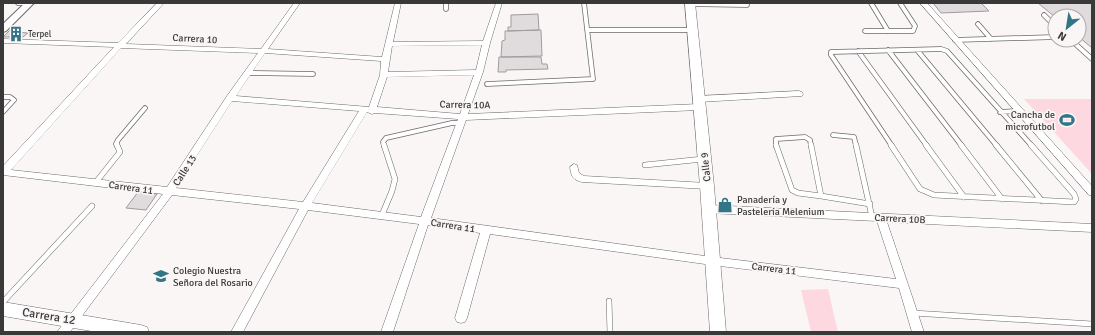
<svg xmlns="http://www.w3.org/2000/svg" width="1095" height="335" font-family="Signika,sans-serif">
  <rect width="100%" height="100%" fill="#faf6f6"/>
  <path fill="#fed8e1" d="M1024,99h68v75z
    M828,289l10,43h-27l-10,-42z"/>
  <path fill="#e0dcdd" stroke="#a09c9d" d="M933,3h48l8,8 -48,2z
    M1038,3h54v45l-13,-11v-21l-24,1z
    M538,14l1,16 -31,1v-4h3v-12z
    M11,29h9l-3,3 11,1 -5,4h-20z
    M541,30l1,26 -41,1 1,-16 3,-1v-9z
    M499,57h42l1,7h5l1,5 -42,1v2h-8z
    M138,192l19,2 -11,16 -20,-2z"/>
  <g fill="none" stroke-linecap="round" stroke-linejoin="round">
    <g stroke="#6d6a6b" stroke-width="5.5">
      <path id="service-far1" d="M18,3h12
        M446,3v6
        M871,3l17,28
        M690,4l57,1
        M1044,15l11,11
        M978,24l13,15
        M587,30h105
        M865,31h48l2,-5 -15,-23
        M955,40l100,-3
        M1071,40l21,19
        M888,50l74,96
        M917,50l80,96
        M858,51l69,95
        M248,73l65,1
        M487,84l106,-5 -9,-76
        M3,97h7l4,3 -11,12
        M1000,112l20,-1
        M833,135l21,2 2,9
        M117,146l-1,-2 2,-4 27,-32
        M384,146l-1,-4 3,-4 66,-15h8
        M776,146v-7l29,-2 5,3 1,6
        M892,146l-61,-91v-3l110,-3 6,2 85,95"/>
    </g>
    <g stroke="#6d6a6b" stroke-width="6">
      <path id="service" d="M776,145l16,45 6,3 23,3
        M811,145l10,51
        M856,145l16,72
        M891,145l29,44 14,6 140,7 2,-3 -2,-5 -43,-49
        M926,145l38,52
        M961,145l41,54
        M996,145l46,56
        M645,165l58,-6
        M96,182l24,-30 -3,-7
        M821,196l49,8
        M382,215l10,-24 3,-12 -11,-34
        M609,301l1,31
        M3,302l89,-96
        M913,313l179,11"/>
    </g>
    <g stroke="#6d6a6b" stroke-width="1">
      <path id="minor" d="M157,3h7l-38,41 135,5 33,-46h6l-32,46 114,8 13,-54h6l-8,39 90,-1 13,-38h6l-12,40 -7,29 -15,42 231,-10 4,3 -4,3 -233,10 -35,98 281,39 184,22 -19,-58 -169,-8 -3,-1 -2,-3 2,-3 3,-1 384,19v8l-205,-10 37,110h-12l-13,-44 -187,-23 -222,-31 -23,84 -2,4 -4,1 -4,-1 -2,-4 25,-85 -52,-8 -35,107h-12l38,-108 -111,-14 -65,122h-12l68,-123 -127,-14 -102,137h-13l106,-138 -160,-19v-9l111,-119 -111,-4v-4l115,4zM482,45l-6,25 -88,2 4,-26zM121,48l137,5 -31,43 -60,91 -156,-17zM265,53l116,8 -1,14 -11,32 -133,-11zM474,75l-14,39 -83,-7 10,-30zM232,101l127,10 -56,91 -127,-14zM367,112l5,2 3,-1 83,6 -37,98 -109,-14z
        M920,3h7l165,183v10l-3,-1z
        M799,91l3,1 1,2 -1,2 -103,6 -4,-3 4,-3z
        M574,164l3,1 2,8 5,3 123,7 3,1 2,2 -2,2 -3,1 -125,-7c-9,-2 -11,-6 -12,-15z"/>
    </g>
    <g stroke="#6d6a6b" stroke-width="2">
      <path id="tertiary" d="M25,3h9l-28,28 -3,1v-8z"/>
    </g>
    <g stroke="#6d6a6b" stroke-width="1">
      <path id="secondary" d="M685,3h10l19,183 12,146h-16l-10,-146z
        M3,302l138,23 6,2 2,5h-52l-94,-16z"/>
    </g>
    <use href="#service-far1" stroke="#fff" stroke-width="4"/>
    <use href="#service" stroke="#fff" stroke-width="5"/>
    <use href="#minor" fill="#fff" fill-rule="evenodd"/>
    <use href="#tertiary" fill="#fff" fill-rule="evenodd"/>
    <use href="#secondary" fill="#fff" fill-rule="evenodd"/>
  </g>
  <defs>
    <g id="building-bare" transform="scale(1.2)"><path d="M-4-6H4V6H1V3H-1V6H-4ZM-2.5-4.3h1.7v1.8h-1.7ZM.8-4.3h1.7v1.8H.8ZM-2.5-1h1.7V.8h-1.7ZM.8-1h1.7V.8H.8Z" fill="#327586" stroke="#faf6f6" stroke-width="2.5" paint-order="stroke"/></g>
    <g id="stadium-bare" transform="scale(1.2)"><path d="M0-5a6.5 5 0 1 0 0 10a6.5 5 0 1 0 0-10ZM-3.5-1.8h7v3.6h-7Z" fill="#327586" stroke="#faf6f6" stroke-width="2.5" paint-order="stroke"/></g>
    <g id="shop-bare" transform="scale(1.2)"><path d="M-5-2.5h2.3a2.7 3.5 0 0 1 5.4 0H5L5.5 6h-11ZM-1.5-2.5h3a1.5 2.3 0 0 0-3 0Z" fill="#327586" stroke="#faf6f6" stroke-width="2.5" paint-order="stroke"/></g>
    <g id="school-bare" transform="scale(1.2)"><path d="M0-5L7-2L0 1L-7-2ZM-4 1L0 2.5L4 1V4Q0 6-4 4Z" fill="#327586" stroke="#faf6f6" stroke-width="2.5" paint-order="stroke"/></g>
  </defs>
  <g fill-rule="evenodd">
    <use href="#building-bare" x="16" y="34"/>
    <use href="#stadium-bare" x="1067" y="120"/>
    <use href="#shop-bare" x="725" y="205"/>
    <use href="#school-bare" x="161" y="276"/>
  </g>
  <g text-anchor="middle" stroke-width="3.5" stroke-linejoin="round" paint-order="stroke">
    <g font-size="9" fill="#3a3939" stroke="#faf6f6" text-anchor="start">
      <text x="28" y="37">Terpel</text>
    </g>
    <g font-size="10" fill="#3a3939" stroke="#faf6f6">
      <text transform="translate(195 38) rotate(3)" y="4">Carrera 10</text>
      <text transform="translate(465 104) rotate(1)" y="4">Carrera 10A</text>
      <text transform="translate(705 167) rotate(-96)" y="4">Calle 9</text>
      <text transform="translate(184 170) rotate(-57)" y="4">Calle 13</text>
      <text transform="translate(131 187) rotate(8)" y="4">Carrera 11</text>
      <text transform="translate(900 218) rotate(3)" y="4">Carrera 10B</text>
      <text transform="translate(453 225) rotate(9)" y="4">Carrera 11</text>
      <text transform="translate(774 268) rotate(7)" y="4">Carrera 11</text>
    </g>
    <g font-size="10" fill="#3a3939" stroke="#faf6f6" text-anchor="start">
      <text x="1055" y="118" text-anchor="end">Cancha de<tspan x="1055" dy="12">microfutbol</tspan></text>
      <text x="737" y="203">Panadería y<tspan x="737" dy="12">Pastelería Melenium</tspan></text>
      <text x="173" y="274">Colegio Nuestra<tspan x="173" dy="12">Señora del Rosario</tspan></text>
    </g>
    <g font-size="12" fill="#3a3939" stroke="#faf6f6">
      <text transform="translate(49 316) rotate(9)" y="4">Carrera 12</text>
    </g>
  </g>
  <rect width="1095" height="335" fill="none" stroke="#3a3939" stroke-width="8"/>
  <g transform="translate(1067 28) rotate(210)"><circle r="19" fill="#faf6f6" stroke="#adaaaa"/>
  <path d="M0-3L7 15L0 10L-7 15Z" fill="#327586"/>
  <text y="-6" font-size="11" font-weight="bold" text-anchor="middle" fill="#3a3939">N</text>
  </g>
</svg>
